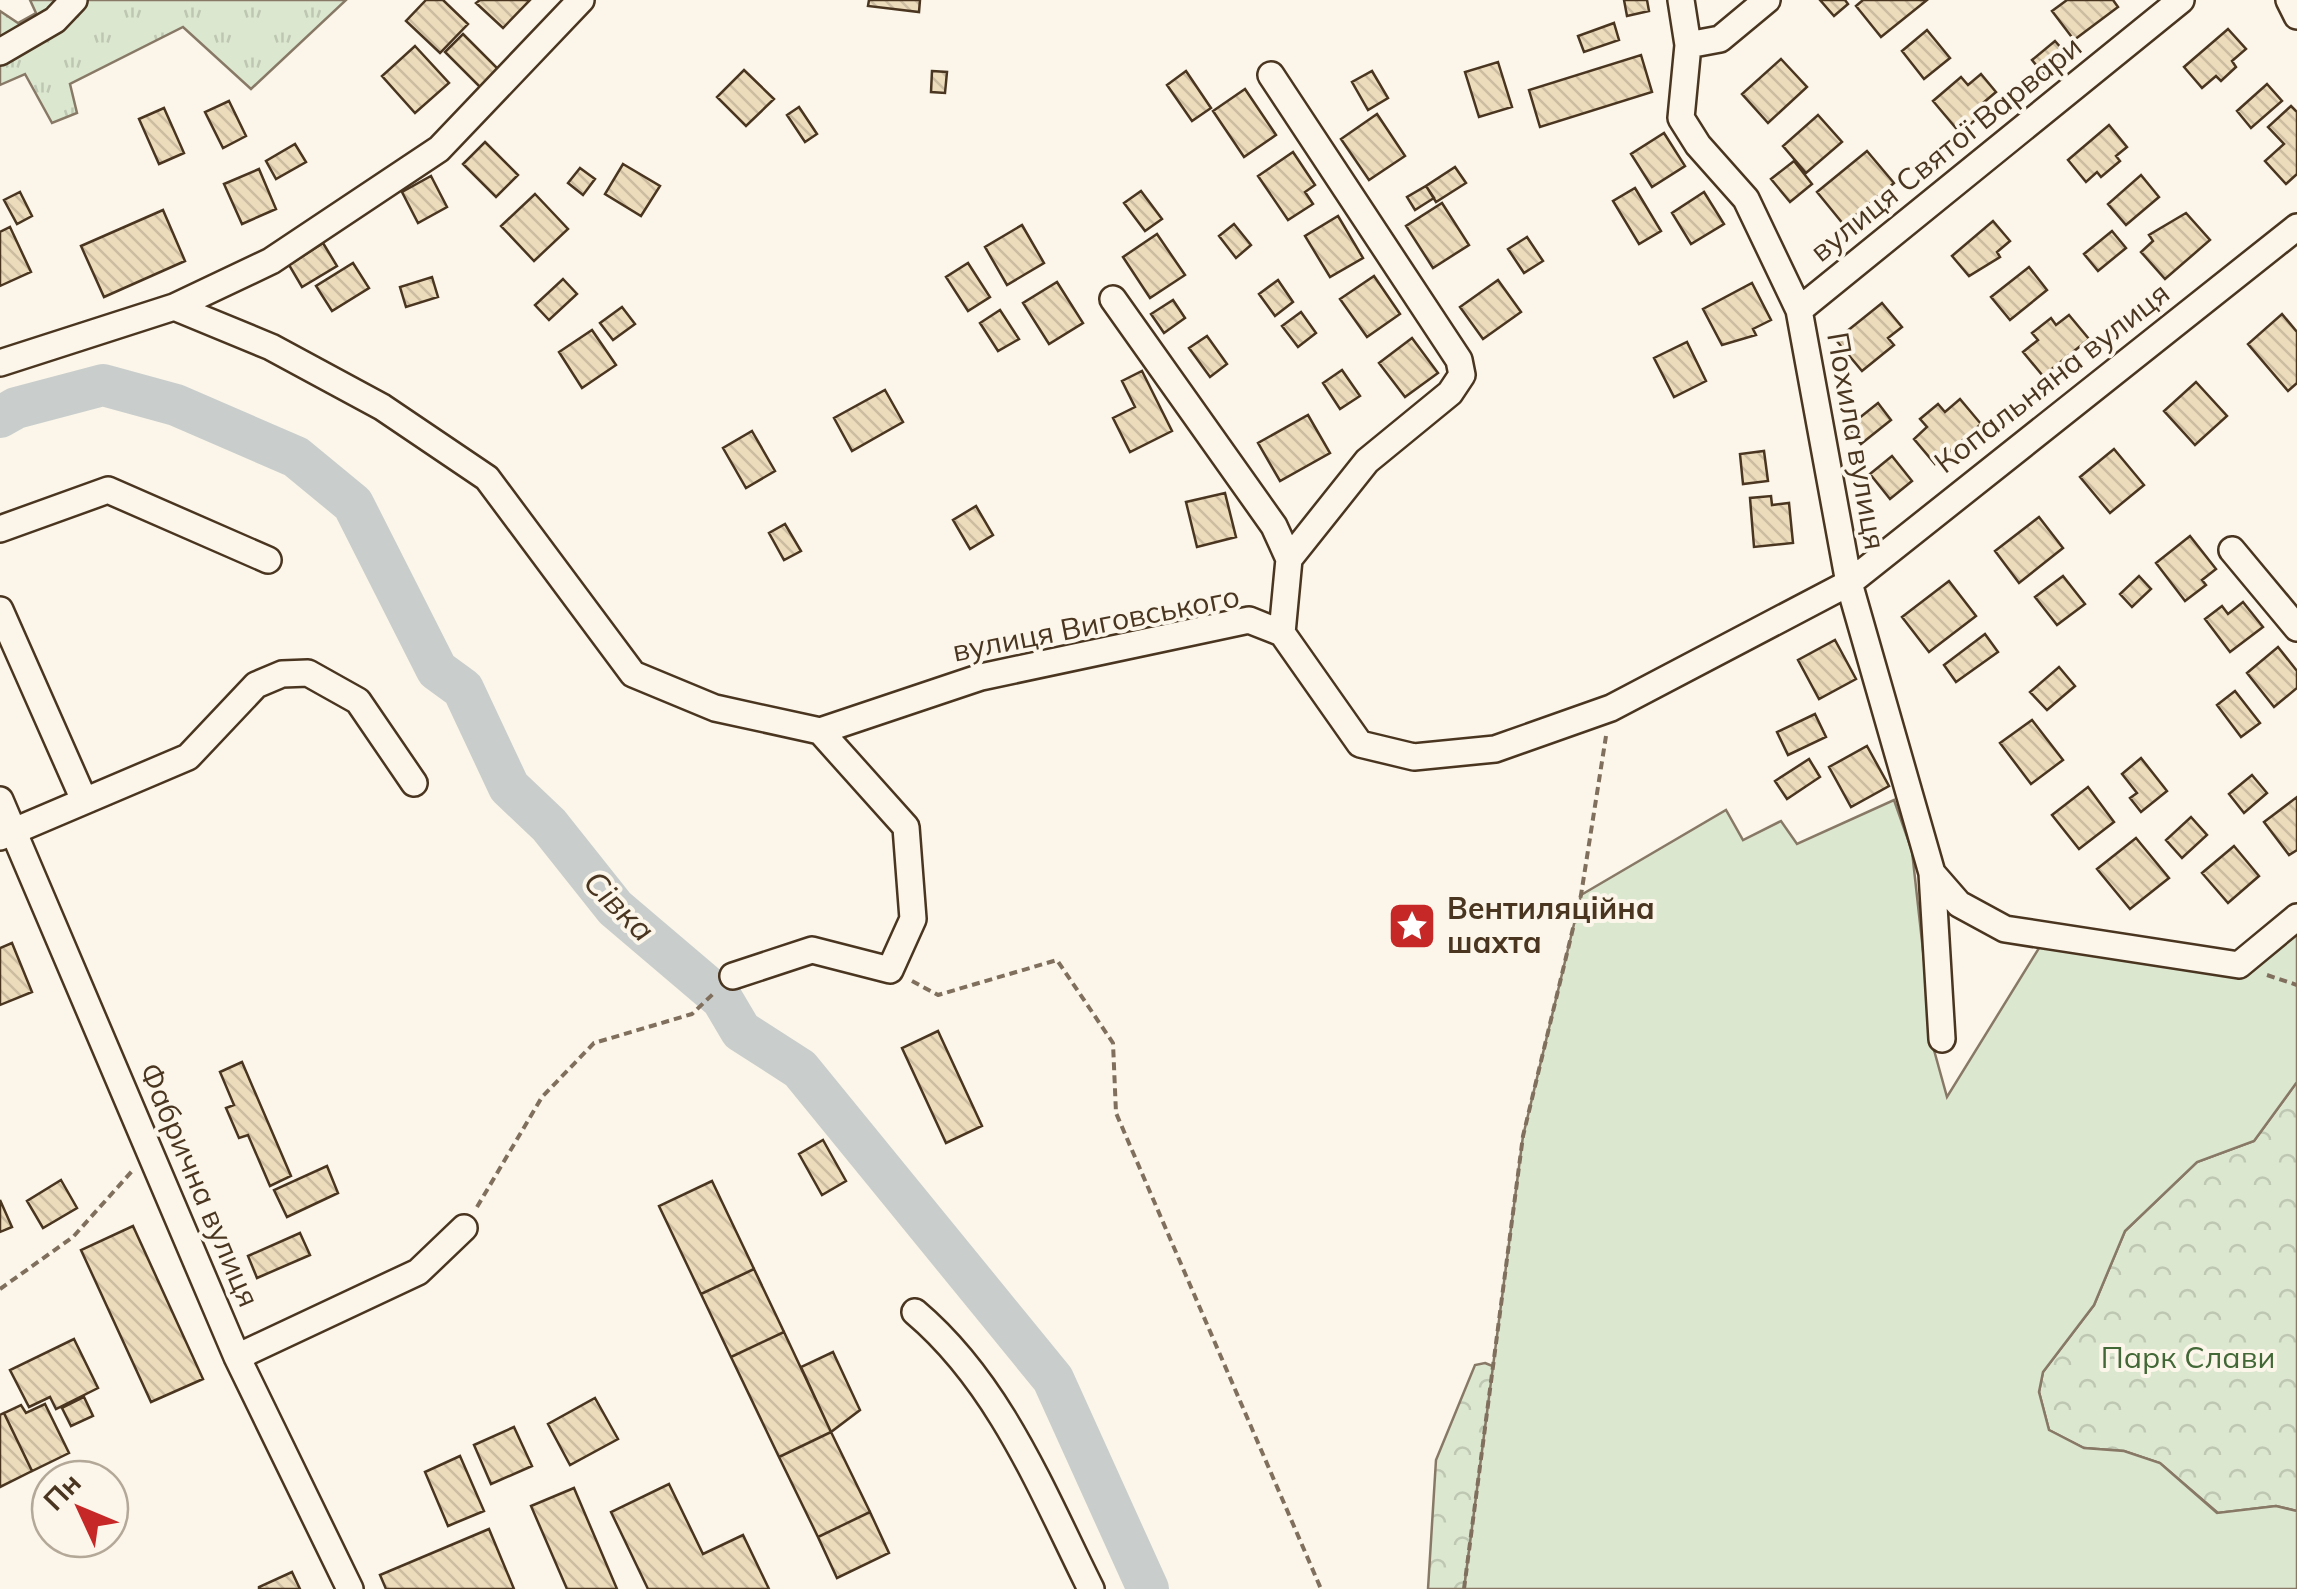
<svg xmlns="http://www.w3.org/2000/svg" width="2297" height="1589" font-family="Mulish,sans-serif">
  <defs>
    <pattern id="grass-tufts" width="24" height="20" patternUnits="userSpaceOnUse" patternTransform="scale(2.5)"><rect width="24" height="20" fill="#dce7d0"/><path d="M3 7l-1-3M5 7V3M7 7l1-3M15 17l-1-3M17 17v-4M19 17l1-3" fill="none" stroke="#bec7b2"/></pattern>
    <pattern id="forest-crowns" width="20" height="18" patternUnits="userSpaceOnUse" patternTransform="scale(2.5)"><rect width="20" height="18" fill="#dce7d0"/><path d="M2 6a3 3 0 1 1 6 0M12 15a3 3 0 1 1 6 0" fill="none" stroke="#bec7b2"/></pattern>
    <pattern id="building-back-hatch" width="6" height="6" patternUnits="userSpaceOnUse" patternTransform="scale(2.5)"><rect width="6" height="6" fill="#ecdcbc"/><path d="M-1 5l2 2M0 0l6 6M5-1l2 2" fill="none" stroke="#ccbda1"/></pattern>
  </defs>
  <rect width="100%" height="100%" fill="#fbf6e9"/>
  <path fill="url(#grass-tufts)" stroke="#887966" stroke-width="2.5" d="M30,0h316l-95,89 -68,-62 -113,57 7,29 -25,10 -27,-49 -25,11v-74l18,12 18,-10z"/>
  <path fill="url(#forest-crowns)" stroke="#887966" stroke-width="2.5" d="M2297,1082v429l-21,-5 -58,7 -58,-50 -36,-12 -40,-3 -35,-18 -10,-38 4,-20 51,-67 31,-74 72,-69 57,-21z
    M1485,1363l10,4 -31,222h-36l8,-129 39,-95z"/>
  <path fill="#dce7d0" stroke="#887966" stroke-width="2.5" d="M1894,800l18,51 22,199 13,47 105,-170 189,31 56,-46v170l-43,59 -57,21 -72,69 -31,74 -51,67 -4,20 10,38 35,18 40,3 36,12 57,50 59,-7 21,5v78h-833l59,-453 58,-241 145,-85 17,30 38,-19 16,23z"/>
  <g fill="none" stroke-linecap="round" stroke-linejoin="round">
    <path stroke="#c9cecd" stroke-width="42" d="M0,417l16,-9 87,-23 73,20 120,52 57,47 84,166 26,19 46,98 40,38 66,83 107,91 19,32 59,38 253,310 95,210"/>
  </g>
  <path fill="url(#building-back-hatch)" stroke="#4a3520" stroke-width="2.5" d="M426,0h17l25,24 -28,29 -34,-32z
    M480,0h50l-27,28 -27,-25z
    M869,0h51l-1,12 -51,-6z
    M1624,0h23l2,11 -22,5z
    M1820,0h25l3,4 -14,12z
    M1863,0h64l-46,37 -25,-31z
    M2067,0h46l5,7 -44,33 -22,-29z
    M1614,23l5,17 -35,12 -6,-16z
    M2228,29l18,20 -14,12 4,6 -15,14 -5,-5 -14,12 -18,-21z
    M1927,30l23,28 -26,21 -22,-28z
    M463,34l36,36 -18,18 -36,-36z
    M2055,41l14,16 -23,20 -14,-17z
    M415,46l34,37 -34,30 -33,-37z
    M1641,55l11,37 -112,35 -11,-37z
    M1781,59l26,28 -39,36 -26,-29z
    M1498,62l14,45 -33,10 -14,-45z
    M744,70l30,29 -28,27 -29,-29z
    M932,71l15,1 -2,21 -14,-1z
    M1186,71l25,37 -19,13 -25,-36z
    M1372,71l16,27 -20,12 -16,-28z
    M1981,74l15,18 -13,11 5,6 -28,24 -27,-32 28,-24 7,8z
    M2267,84l15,17 -31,27 -14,-17z
    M1245,89l31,46 -32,22 -31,-46z
    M229,101l17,35 -23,12 -18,-36z
    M2291,106l6,6v62l-11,10 -21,-23 19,-17 -16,-17z
    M799,107l18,27 -12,8 -18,-27z
    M164,108l20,45 -25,11 -20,-45z
    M1377,114l28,42 -36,24 -28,-41z
    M1818,115l24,27 -36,31 -23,-27z
    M2109,125l18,22 -11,9 4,5 -19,16 -4,-5 -11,10 -18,-22z
    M1664,133l21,33 -33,21 -21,-33z
    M485,142l33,33 -22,22 -33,-33z
    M295,144l11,18 -30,17 -10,-18z
    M1867,151l27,32 -50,42 -27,-33z
    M1293,152l22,33 -10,7 8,12 -25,16 -30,-44z
    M1794,161l18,23 -22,18 -19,-23z
    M623,164l37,22 -19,30 -36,-22z
    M1455,167l11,16 -30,19 -10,-16z
    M580,168l15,11 -12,16 -15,-12z
    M259,169l17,40 -34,15 -18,-40z
    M2141,175l18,22 -33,28 -18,-21z
    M431,176l16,31 -29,16 -16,-31z
    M1426,186l8,12 -19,12 -8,-13z
    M1635,188l26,43 -22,13 -26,-43z
    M1141,191l21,28 -17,12 -21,-28z
    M20,192l12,24 -15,8 -13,-24z
    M1704,192l20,32 -33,20 -19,-31z
    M535,194l33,35 -34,32 -33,-35z
    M1442,203l27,42 -36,23 -27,-42z
    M163,210l22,51 -81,36 -23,-51z
    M2186,213l24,27 -45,39 -24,-27 12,-11 -4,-6z
    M1338,216l25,42 -33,19 -25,-41z
    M1993,221l17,20 -13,11 3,5 -31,19 -17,-20z
    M1234,224l17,21 -15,13 -17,-22z
    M1022,225l22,38 -37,22 -22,-38z
    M10,227l21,45 -31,14v-54z
    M2112,231l14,17 -28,23 -14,-17z
    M1157,234l28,41 -35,23 -27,-41z
    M1527,237l16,24 -19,12 -16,-24z
    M323,243l14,23 -35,21 -13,-22z
    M353,263l16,25 -37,23 -16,-25z
    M968,263l22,34 -22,14 -22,-34z
    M2029,267l18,23 -37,30 -19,-23z
    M1374,276l26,38 -33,23 -27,-38z
    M432,277l6,20 -32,10 -6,-20z
    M563,279l14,15 -28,26 -14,-15z
    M1278,280l15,22 -18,14 -16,-22z
    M1498,280l23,32 -38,27 -23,-32z
    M1057,282l26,41 -34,21 -26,-41z
    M1752,283l19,37 -18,9 3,6 -34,10 -19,-36z
    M1173,300l12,18 -21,15 -13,-19z
    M1882,303l20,24 -14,11 6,7 -32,26 -26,-31z
    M622,307l13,17 -22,16 -13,-17z
    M1000,310l19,29 -21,12 -18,-28z
    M1301,312l15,21 -18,14 -16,-21z
    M2282,314l15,18v51l-9,8 -40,-47z
    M2069,315l20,24 -46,37 -20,-24 15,-12 -6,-7 19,-15 5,7z
    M592,330l24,35 -34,23 -23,-36z
    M1207,336l20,28 -17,13 -21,-29z
    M1412,338l26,35 -33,24 -26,-34z
    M1687,342l19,39 -32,16 -20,-39z
    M1342,370l18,26 -20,13 -17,-26z
    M1142,371l30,60 -42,21 -17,-34 22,-11 -13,-26z
    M2196,382l31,34 -32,29 -31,-34z
    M885,390l18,32 -51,29 -18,-33z
    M1960,399l21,25 -46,40 -21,-25 13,-12 -7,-8 18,-15 7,8z
    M1878,403l13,17 -30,24 -13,-17z
    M1308,415l22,38 -50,28 -22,-38z
    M752,431l23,40 -29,17 -23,-40z
    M2114,449l30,36 -34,28 -30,-36z
    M1764,451l4,30 -25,3 -3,-30z
    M1892,456l20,25 -22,18 -20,-25z
    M1225,493l11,44 -39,10 -11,-45z
    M1771,496l1,9 17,-2 4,40 -39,4 -4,-49z
    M976,506l17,29 -23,14 -17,-29z
    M2039,517l24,31 -44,35 -24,-32z
    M785,524l16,27 -17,9 -15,-27z
    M2190,536l26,33 -14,11 4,5 -21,16 -29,-38z
    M2063,576l22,28 -28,21 -22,-28z
    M2139,576l12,13 -19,18 -12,-13z
    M1949,581l27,35 -47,36 -27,-35z
    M2243,602l20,25 -33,25 -25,-33 17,-13 6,8z
    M1985,634l13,18 -42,30 -12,-17z
    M1835,640l21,39 -37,20 -21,-39z
    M2278,647l19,24v17l-23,19 -27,-34z
    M2059,667l16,19 -28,24 -17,-18z
    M2235,691l25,32 -19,14 -24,-32z
    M1815,714l11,23 -38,18 -11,-23z
    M2032,720l31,40 -32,24 -31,-41z
    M1867,746l22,40 -38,21 -22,-40z
    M2141,758l26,33 -26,21 -11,-14 7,-5 -15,-19z
    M1809,759l11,18 -33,22 -12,-18z
    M2252,775l15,18 -23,20 -15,-19z
    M2088,787l26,35 -35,27 -27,-34z
    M2297,797v53l-8,5 -25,-33z
    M2191,817l16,18 -25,23 -16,-18z
    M2136,838l33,40 -39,31 -33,-40z
    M2234,846l25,30 -31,27 -26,-30z
    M12,943l20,49 -32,13v-57z
    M938,1031l44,95 -36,17 -44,-95z
    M242,1062l49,114 -21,10 -22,-51 -9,3 -13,-30 8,-3 -14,-33z
    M823,1140l23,41 -24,14 -23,-41z
    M327,1166l11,27 -51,24 -13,-27z
    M61,1180l16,28 -34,20 -16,-27z
    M712,1181l42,88 -53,25 -42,-88z
    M0,1200l12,27 -12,5z
    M133,1226l70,153 -52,23 -70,-152z
    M300,1233l10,22 -53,23 -9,-22z
    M754,1269l30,63 -53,25 -30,-63z
    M784,1332l47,100 -52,25 -48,-100z
    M74,1339l24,49 -42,21 -6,-12 -21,10 -19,-37z
    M833,1352l27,58 -29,22 -30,-65z
    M84,1397l9,19 -22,10 -9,-18z
    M595,1398l23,41 -48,26 -22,-41z
    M45,1404l24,49 -37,18 -28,-58 17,-8 5,8z
    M4,1413l28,58 -32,16v-72z
    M514,1427l18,39 -41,18 -17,-39z
    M831,1432l39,80 -52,25 -39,-80z
    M460,1456l24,55 -36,15 -23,-54z
    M669,1484l34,70 40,-19 26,54h-121l-37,-77z
    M574,1488l43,101h-50l-36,-83z
    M870,1512l19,41 -52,25 -19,-41z
    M489,1529l25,60h-128l-6,-14z
    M292,1572l8,17h-41v-2z"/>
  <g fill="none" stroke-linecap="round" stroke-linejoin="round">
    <g stroke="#4a3520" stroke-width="30">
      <path id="minor" d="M1681,0l7,45 -7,73 17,27 48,54 53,111 50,273 83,290 10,166
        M2289,0l8,16
        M1688,45l32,-6 47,-39
        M0,52l55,-32 19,-20
        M1271,75l188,285 3,15 -12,18 -83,68 -78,98
        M1113,299l161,227 15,33 -7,74
        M174,307l97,40 111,60 105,71 146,196 82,34 105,23 161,-54 268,-57 33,13 78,111 54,13 81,-8 116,-41 238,-125 448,-356
        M1799,310l382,-310
        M0,363l174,-56 97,-46 168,-112 142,-149
        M0,529l108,-39 160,70
        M2232,550l65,78
        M0,610l84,190
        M0,800l237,557 113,232
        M0,837l188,-80 68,-72 26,-11 26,-1 50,28 56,82
        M1932,873l27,31 46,25 234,36 58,-48
        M733,976l79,-26 78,20 23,-51 -7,-92 -86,-96
        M915,1312c85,72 127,179 176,277
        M237,1357l181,-85 46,-44"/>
    </g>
    <path stroke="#7f6f5c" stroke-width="4" stroke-dasharray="8 5" stroke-linecap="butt" d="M2267,975l30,10
      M912,981l26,14 119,-35 56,83 3,70 205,476
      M477,1207l65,-110 52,-54 98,-29 22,-21
      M0,1289l73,-52 60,-67
      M1464,1589l59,-453 58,-241 25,-159"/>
    <use href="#minor" stroke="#fbf6e9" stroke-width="25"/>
  </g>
  <defs>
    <g id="sight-square" transform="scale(2.5)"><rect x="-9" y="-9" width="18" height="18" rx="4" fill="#c62828" stroke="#fbf6e9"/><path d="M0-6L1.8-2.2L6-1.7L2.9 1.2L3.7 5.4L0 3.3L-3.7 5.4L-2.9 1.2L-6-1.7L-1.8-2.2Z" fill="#fff"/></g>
  </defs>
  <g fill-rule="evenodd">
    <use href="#sight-square" x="1412" y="926"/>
  </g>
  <g text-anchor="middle" stroke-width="8" stroke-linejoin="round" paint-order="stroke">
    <g font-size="30" fill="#4a3520" stroke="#fbf6e9">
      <text transform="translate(1946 149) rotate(-39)" y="10">вулиця Святої Варвари</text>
      <text transform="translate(2052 378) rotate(-38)" y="10">Копальняна вулиця</text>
      <text transform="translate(1856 441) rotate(80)" y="10">Похила вулиця</text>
      <text transform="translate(1096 624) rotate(-11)" y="10">вулиця Виговського</text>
      <text transform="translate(199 1185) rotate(67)" y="10">Фабрична вулиця</text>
    </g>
    <g font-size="30" font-weight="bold" fill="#4a3520" stroke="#fbf6e9" text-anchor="start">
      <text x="1447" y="919">Вентиляційна<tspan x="1447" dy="34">шахта</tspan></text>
    </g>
    <g font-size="30" fill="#436837" stroke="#fbf6e9">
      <text x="2188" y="1368">Парк Слави</text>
    </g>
    <g font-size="32" font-style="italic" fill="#4a3520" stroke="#fbf6e9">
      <text transform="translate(619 906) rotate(45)" y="11">Сівка</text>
    </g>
  </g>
  <g transform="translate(80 1509) rotate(314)"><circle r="48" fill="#fbf6e9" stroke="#b4a999" stroke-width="2.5"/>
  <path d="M0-8L18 38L0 25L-18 38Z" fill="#c62828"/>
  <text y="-15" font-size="28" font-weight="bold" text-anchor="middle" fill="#4a3520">Пн</text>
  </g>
</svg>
